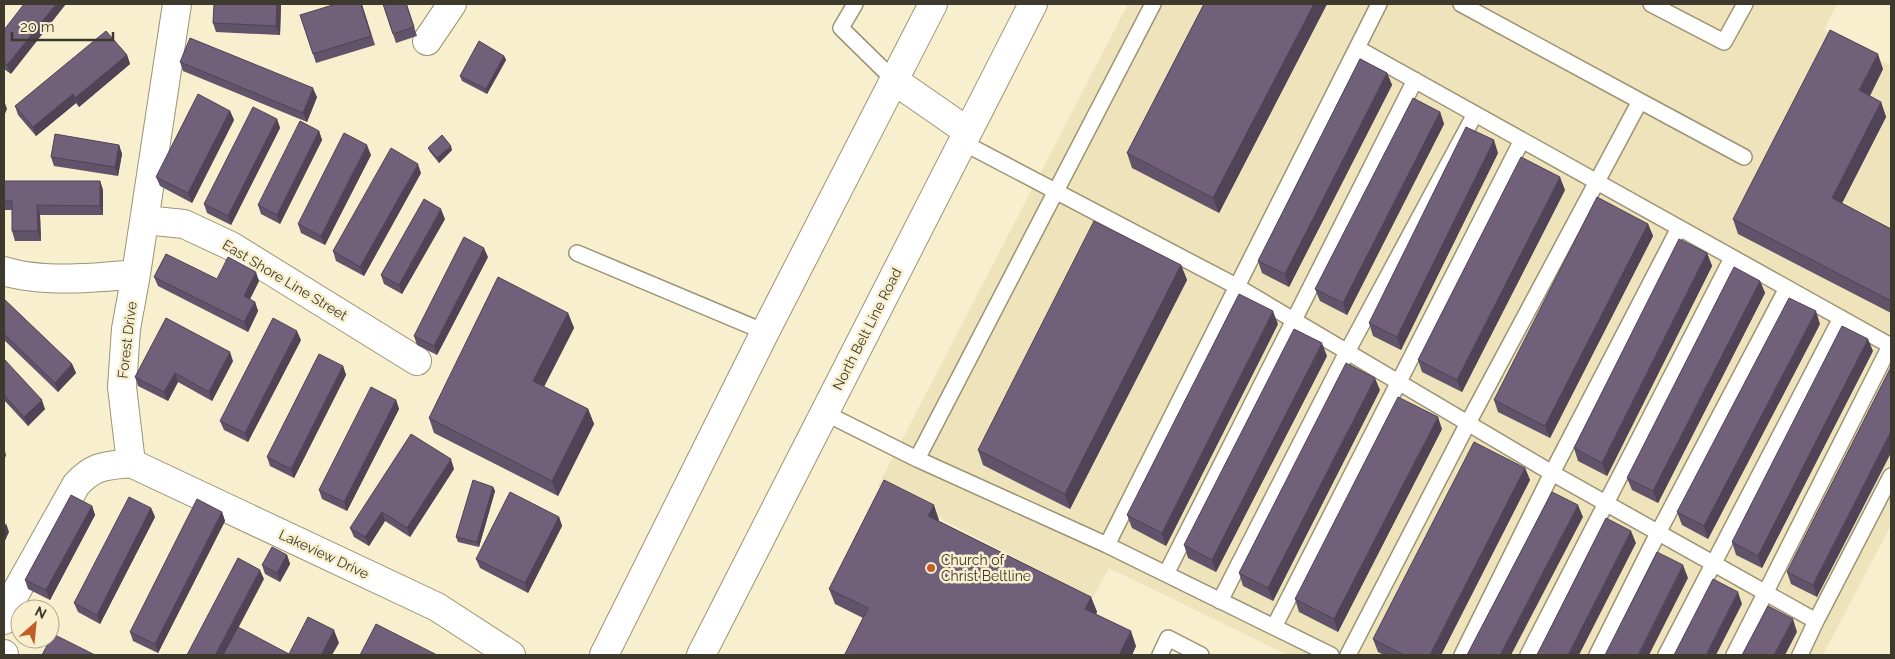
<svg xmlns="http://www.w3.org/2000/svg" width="1895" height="659" font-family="Raleway,sans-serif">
  <rect width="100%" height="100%" fill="#f8efce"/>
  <path fill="#eee3ba" d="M1128,4h709l-13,26 67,36v459l-68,130h-535l-179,-87 -16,30 -215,-112z"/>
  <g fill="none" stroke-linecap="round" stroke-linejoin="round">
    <g stroke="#9c9374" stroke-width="18">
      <path id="service" d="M855,4l-14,24 54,53
        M1461,4l179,97
        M1651,4l73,38 21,-38
        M1357,48l534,298
        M962,142l274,144 316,187 264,148 75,-145
        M577,253l188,79
        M825,413l92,46 190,86 272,-541
        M917,459l236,-455
        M1107,545l224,110
        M1166,574l249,-494
        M1220,601l127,-249 128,-238
        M1274,627l248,-487
        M1160,655l8,-17 33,17
        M1348,655l120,-232 172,-322 104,56
        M1462,655l90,-182 127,-245
        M1528,655l204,-397
        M1597,655l61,-122 129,-245
        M1666,655l175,-337
        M1734,655l156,-309
        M1800,655l16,-34"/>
    </g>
    <g stroke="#9c9374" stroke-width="30">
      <path id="minor" d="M427,41l25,-37
        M145,220l39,4 47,22 186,115
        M4,271c38,12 93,7 132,3
        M131,463l-9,-76 4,-58 10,-55 41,-270
        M131,463l306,144 74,48
        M4,620l7,-19 65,-116c18,-20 29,-19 55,-22
        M4,654v1"/>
    </g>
    <g stroke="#9c9374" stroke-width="30">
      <path id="primary" d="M895,81l72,50
        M604,655l161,-323 168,-328
        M701,655l332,-651"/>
    </g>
    <use href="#service" stroke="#fff" stroke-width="15"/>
    <use href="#minor" stroke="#fff" stroke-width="28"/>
    <use href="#primary" stroke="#fff" stroke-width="28"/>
  </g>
  <path fill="#615369" d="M214,4h67l-1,31 -64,-3 -3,-9z
    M362,4l13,41 -59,18 -3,-9z
    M383,4h24l10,32 -21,7z
    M1204,4h123l-108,209 -87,-45 -5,-15z
    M4,30l7,44 -7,-5z
    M127,55l3,9 -51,43 -3,-4 -40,33 -18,-21 -3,-9z
    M504,56l2,4 -19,34 -25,-13 -2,-5z
    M180,62l137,35 -10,25 -124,-51z
    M1883,69l-13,27 11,6 5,15 -44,86 49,26v84l-153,-79 -5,-15z
    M1387,73l5,12 -103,202 -27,-14 -4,-12z
    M230,111l4,9 -42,83 -32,-17 -4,-9z
    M1440,112l4,12 -97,191 -27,-14 -5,-12z
    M277,119l3,9 -49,97 -24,-12 -3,-9z
    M319,131l3,9 -42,84 -19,-10 -3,-9z
    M119,145l3,9 -4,22 -64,-10 -3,-9z
    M428,148l24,2 -13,13 -9,-11z
    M1498,153l-97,197 -28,-14 -4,-13z
    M371,155l-46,90 -24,-12 -3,-9z
    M421,173l-57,103 -28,-15 -3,-10z
    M4,181h96l3,9v25h-63l1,26h-26l-3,-10v-21h-8z
    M1565,190l-103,202 -40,-20 -4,-12z
    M445,219l-43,75 -18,-10 -3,-9z
    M1648,224l5,12 -103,202 -52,-26 -4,-12z
    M1707,253l5,13 -105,210 -29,-15 -4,-13z
    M488,257l-51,98 -20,-10 -3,-9z
    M1181,265l6,15 -117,229 -87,-44 -5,-15z
    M154,277l105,4 -9,18 5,3 3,9 -10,21 -90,-46z
    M1760,281l5,12 -107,210 -26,-13 -5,-12z
    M4,299l68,65 4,9 -18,19 -54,-52z
    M568,313l6,15 -30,59 44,22 6,15 -36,72 -124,-63 -5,-15z
    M1278,324l-112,222 -34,-18 -5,-13z
    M1820,324l-112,215 -26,-14 -5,-13z
    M301,340l-53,102 -24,-12 -4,-9z
    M1873,351l-111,217 -26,-13 -4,-13z
    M1327,356l-111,216 -28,-14 -4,-13z
    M4,359l41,50 -17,17 -24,-26z
    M233,361l-21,40 -34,-19 -10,19 -30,-15 -3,-9z
    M343,366l3,9 -52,103 -24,-12 -3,-9z
    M1891,367l-74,230 -26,-13 -4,-12z
    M1380,390l-107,211 -30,-15 -4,-13z
    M396,400l3,9 -52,102 -25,-12 -3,-9z
    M1442,429l-104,203 -39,-20 -4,-13z
    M1525,468l5,12 -89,175h-57l-6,-3 -5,-13z
    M454,469l-44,68 -25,-16 -16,25 -15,-9 -4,-9z
    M493,487l2,4 -16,56 -21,-5 -2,-5z
    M92,506l3,9 -45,85 -22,-11 -3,-9z
    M151,508l4,9 -55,107 -22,-12 -4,-9z
    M222,512l3,9 -67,132 -25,-12 -3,-9z
    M559,517l3,9 -34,67 -48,-25 -4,-9z
    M939,520v1l152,76 6,15 -1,2 40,32 -4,9h-287v-1l18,-36 -28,-14 -6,-15z
    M287,555l3,9 -10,18 -15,-8 -3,-9z"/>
  <path fill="#4f4355" d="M56,4h10l-55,70 -4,-9z
    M277,4h4l-1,31 -4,-9z
    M1314,4h13l-108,209 -6,-15z
    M1878,54l5,15 -18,36 -6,-15z
    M127,55l3,9 -51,43 -4,-9z
    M504,56l2,4 -19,34 -1,-5z
    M1387,73l5,12 -103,202 -4,-13z
    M313,88l4,9 -10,25 -4,-9z
    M73,94l3,9 -40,33 -3,-9z
    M4,100l3,9 -3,7z
    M1881,102l5,15 -49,96 -5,-15z
    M230,111l4,9 -42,83 -4,-10z
    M1440,112l4,12 -97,191 -4,-12z
    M277,119l3,9 -49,97 -3,-9z
    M319,131l3,9 -42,84 -3,-9z
    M1494,140l4,13 -97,197 -4,-13z
    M119,145l3,9 -4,22 -3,-9z
    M367,145l4,10 -46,90 -4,-9z
    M451,146l1,4 -13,13 -2,-5z
    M418,164l3,9 -57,103 -4,-9z
    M1560,177l5,13 -103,202 -5,-12z
    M100,181l3,9v25l-3,-9z
    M37,205l3,10 1,26 -3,-10z
    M441,209l4,10 -43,75 -3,-9z
    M1648,224l5,12 -103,202 -5,-12z
    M484,248l4,9 -51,98 -3,-9z
    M1707,253l5,13 -105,210 -5,-13z
    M1181,265l6,15 -117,229 -5,-15z
    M256,272l3,9 -12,24 -3,-9z
    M1760,281l5,12 -107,210 -5,-12z
    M255,302l3,9 -10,21 -4,-10z
    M1273,311l5,13 -112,222 -4,-13z
    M1816,311l4,13 -112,215 -4,-13z
    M568,313l6,15 -35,68 -6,-15z
    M297,331l4,9 -53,102 -3,-9z
    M1868,339l5,12 -111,217 -4,-12z
    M1322,343l5,13 -111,216 -4,-12z
    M230,352l3,9 -21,40 -3,-9z
    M72,364l4,9 -18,19 -3,-9z
    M343,366l3,9 -52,103 -3,-9z
    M175,373l3,9 -10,19 -4,-9z
    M1375,378l5,12 -107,211 -5,-13z
    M42,400l3,9 -17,17 -4,-9z
    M396,400l3,9 -52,102 -3,-9z
    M588,409l6,15 -36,72 -6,-15z
    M1438,417l4,12 -104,203 -4,-13z
    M1891,431v22l-74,144 -4,-12z
    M4,448l2,7 -2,6z
    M451,459l3,10 -44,68 -3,-9z
    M1525,468l5,12 -89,175h-11z
    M493,487l2,4 -16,56 -2,-5z
    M934,505l5,15 -5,11 -6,-15z
    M1578,505l5,12 -72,138h-11z
    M92,506l3,9 -45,85 -4,-10z
    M151,508l4,9 -55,107 -3,-9z
    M222,512l3,9 -67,132 -3,-9z
    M382,512l3,9 -16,25 -4,-9z
    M559,517l3,9 -34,67 -3,-10z
    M6,523l3,9 -5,11v-15z
    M1631,531l5,12 -57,112h-11z
    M287,555l3,9 -10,18 -3,-9z
    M1683,565l5,13 -39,77h-11z
    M260,570l4,9 -40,76h-9z
    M1738,592l4,12 -26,51h-10z
    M1091,597l6,15 -6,12 -6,-15z
    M1793,619l4,13 -12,23h-11z
    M334,630l5,13 -7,12h-11z
    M1131,631l5,15 -4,9h-13z"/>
  <path fill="#71607a" stroke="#4f4355" d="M24,4h32l-49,61 -3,-3v-32z
    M214,4h63l-1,22 -63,-3z
    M336,4h25l10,32 -58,18 -13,-39z
    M383,4h23l8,23 -21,7z
    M1204,4h110l-101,194 -86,-45z
    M1830,30l48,24 -19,36 22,12 -49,96 59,31v72l-158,-82z
    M106,31l21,24 -52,43 -2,-4 -40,33 -18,-21z
    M190,38l123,50 -10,25 -123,-51z
    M479,41l25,15 -18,33 -26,-13z
    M1360,59l27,14 -102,201 -27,-13z
    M198,94l32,17 -42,82 -32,-16z
    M1413,98l27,14 -97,191 -28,-14z
    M253,107l24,12 -49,97 -24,-12z
    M300,121l19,10 -42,84 -19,-10z
    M1466,127l28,13 -97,197 -28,-14z
    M344,133l23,12 -46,91 -23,-12z
    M55,134l64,11 -4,22 -64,-10z
    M442,135l9,11 -14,12 -9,-10z
    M391,148l27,16 -58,103 -27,-16z
    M1521,157l39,20 -103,203 -39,-20z
    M4,181h96v25l-63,-1 1,26h-26v-30h-8z
    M1597,197l51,27 -103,202 -51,-26z
    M424,199l17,10 -42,76 -18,-10z
    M1094,221l87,44 -116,229 -87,-44z
    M464,237l20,11 -50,98 -20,-10z
    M1679,239l28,14 -105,210 -28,-15z
    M166,254l51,25 11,-22 28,15 -12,24 11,6 -11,20 -90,-45z
    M1734,267l26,14 -107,210 -26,-13z
    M498,277l70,36 -35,68 55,28 -36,72 -123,-63z
    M1239,294l34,17 -111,222 -35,-18z
    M1789,298l27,13 -112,215 -27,-14z
    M4,299l68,65 -17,19 -51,-49z
    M166,318l64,34 -21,40 -34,-19 -11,19 -29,-15z
    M273,318l24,13 -52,102 -25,-12z
    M1842,326l26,13 -110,217 -26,-14z
    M1294,329l28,14 -110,217 -28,-15z
    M319,354l24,12 -52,103 -24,-12z
    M4,359l38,41 -18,17 -20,-22z
    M1346,363l29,15 -107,210 -29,-15z
    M1891,367v64l-78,154 -26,-13z
    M371,387l25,13 -52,102 -25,-12z
    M1398,397l40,20 -104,202 -39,-20z
    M411,434l40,25 -44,69 -25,-16 -17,25 -15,-9z
    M1474,442l51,26 -95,187h-26l-31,-16z
    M473,480l20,7 -16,55 -21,-5z
    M884,480l50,25 -6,11 163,81 -6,12 46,22 -12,24h-272l-2,-1 23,-46 -39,-19z
    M510,492l49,25 -34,66 -49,-24z
    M1552,492l26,13 -78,150h-33z
    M71,495l21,11 -46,84 -21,-10z
    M129,497l22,11 -54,107 -23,-12z
    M197,499l25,13 -67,132 -25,-12z
    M1606,518l25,13 -63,124h-31z
    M272,547l15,8 -10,18 -15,-8z
    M1657,552l26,13 -45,90h-33z
    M238,558l22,12 -45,85h-28z
    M1713,579l25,13 -32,63h-32z
    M1768,606l25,13 -19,36h-32z
    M308,617l26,13 -13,25h-98l15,-28 51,27z
    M376,624l61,31h-77z
    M53,634l42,21h-53z"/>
  <circle fill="#c15d25" stroke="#f8efce" stroke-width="2" cx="931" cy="568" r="5"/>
  <g text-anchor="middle" stroke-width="5" stroke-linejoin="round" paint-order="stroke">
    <g font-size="14" fill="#3d392c" stroke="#f8efce">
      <text transform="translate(285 280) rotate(31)" y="5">East Shore Line Street</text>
      <text transform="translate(867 329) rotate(-63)" y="5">North Belt Line Road</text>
      <text transform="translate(127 340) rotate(-83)" y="5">Forest Drive</text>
      <text transform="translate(324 554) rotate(25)" y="5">Lakeview Drive</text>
    </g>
    <g font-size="14" fill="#3d392c" stroke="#f8efce" text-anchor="start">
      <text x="941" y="565">Church of<tspan x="941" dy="16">Christ Beltline</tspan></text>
    </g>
  </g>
  <rect width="1895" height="659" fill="none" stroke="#3d392c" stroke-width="10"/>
  <g transform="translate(35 624) rotate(27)"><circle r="24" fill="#f8efce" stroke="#ada68d"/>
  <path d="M0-4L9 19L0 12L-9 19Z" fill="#c15d25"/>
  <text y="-8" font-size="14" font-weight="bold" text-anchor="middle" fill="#3d392c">N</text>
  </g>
  <path d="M12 32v8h101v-8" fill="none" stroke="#3d392c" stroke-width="2.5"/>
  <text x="20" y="32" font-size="15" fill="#3d392c" stroke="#f8efce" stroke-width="4" paint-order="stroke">20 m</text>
</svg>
